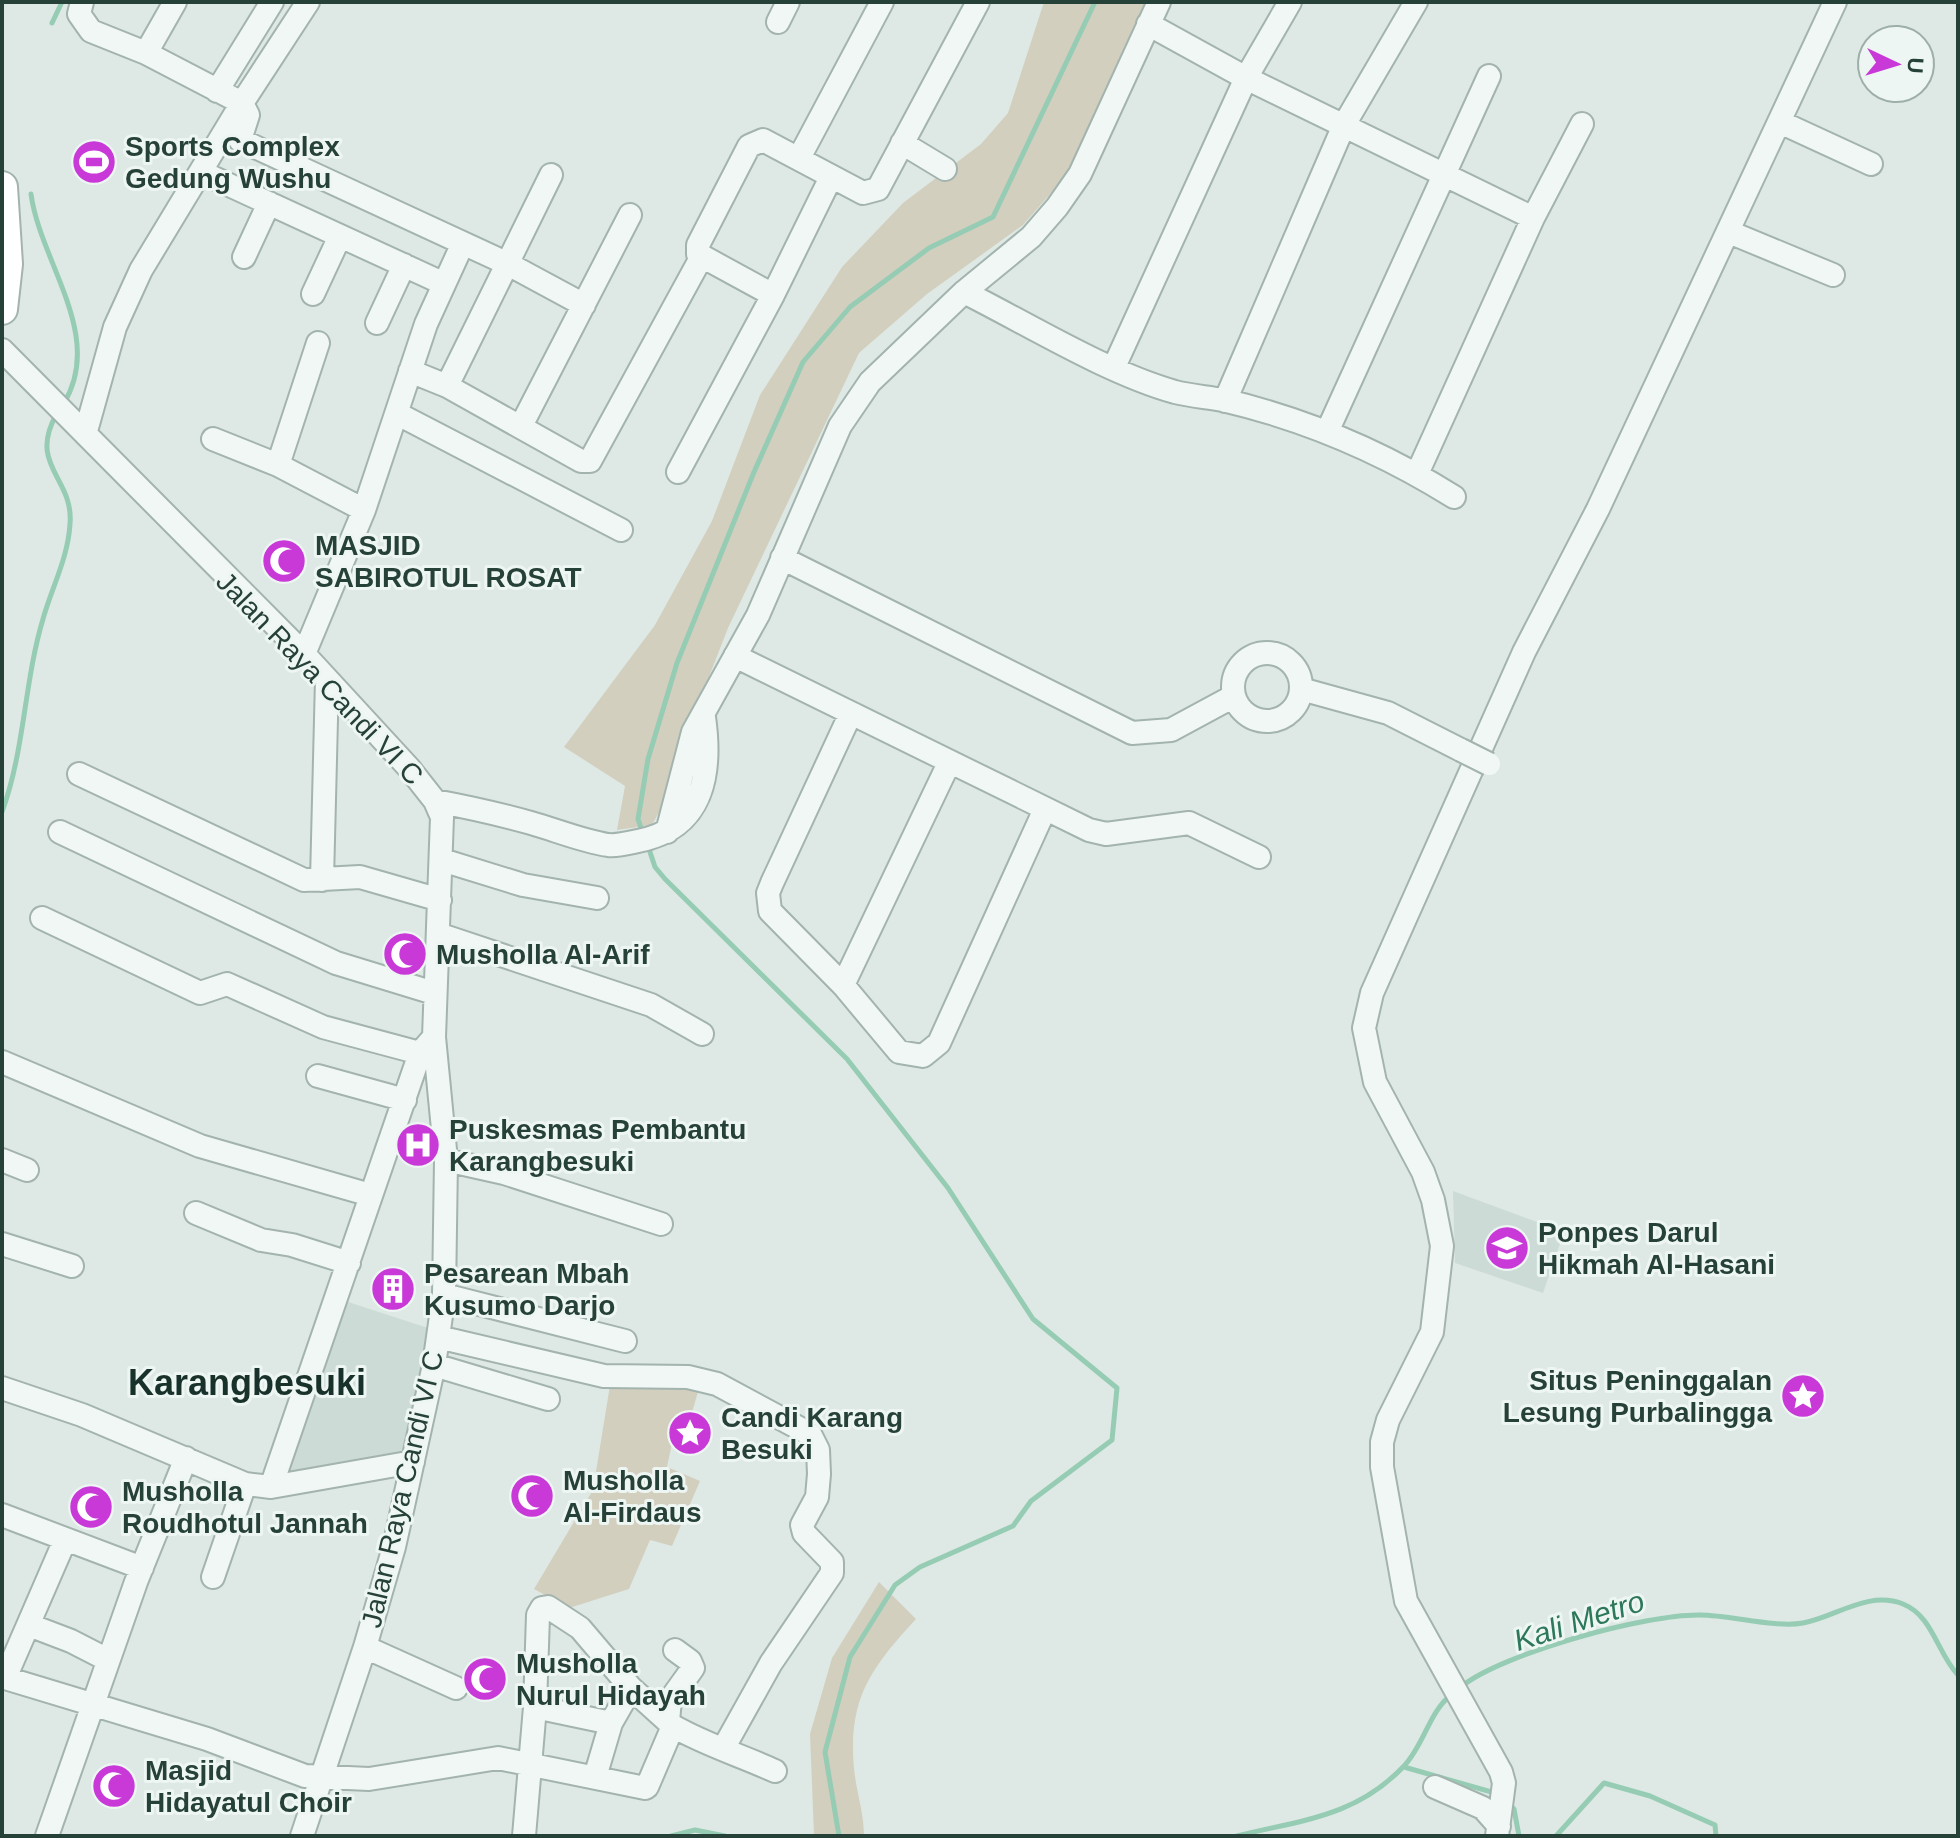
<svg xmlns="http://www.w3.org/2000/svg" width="1960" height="1838" font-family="Helvetica,sans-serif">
  <rect width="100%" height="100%" fill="#dee9e5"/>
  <path fill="#ccdbd5" d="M1453,1191l111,41 -21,61 -88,-30z
    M339,1299l95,31 -29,125 -124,22z"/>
  <path fill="#d3cfbf" d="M1044,2h103l-68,150 -21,33 -35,40 -96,69 -68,59 -131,275 -60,154 -4,21 -12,22 -35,5 8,-44 -61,-39 91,-122 57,-104 48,-126 82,-128 61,-64 78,-59 27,-31z
    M611,1379l89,6 -9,31 -13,-1 -11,52 33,14 -28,65 -22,-6 -21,49 -60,19 -35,-19 59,-99z
    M879,1582l37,37c-46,50 -68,80 -62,149 2,23 10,44 10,68h-50l-4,-102 22,-76z"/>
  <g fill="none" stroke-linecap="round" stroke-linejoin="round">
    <path stroke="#96ccb4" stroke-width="5" d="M52,23l10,-21
      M31,194c9,68 74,141 33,209
      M2,812c23,-63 22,-130 41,-193 9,-32 25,-61 27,-95 4,-46 -42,-58 -14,-109
      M643,834l-5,-15 10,-60 29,-96 77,-191 49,-110 47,-55 79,-59 64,-31 102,-215
      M647,843l8,24 10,12 182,180 101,129 85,131 84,69 -5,52 -81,61 -18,25 -93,41 -25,18 -45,72 -25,95 14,84
      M1462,1686c42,-33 184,-72 238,-71 31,0 74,13 103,8 33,-6 65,-33 100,-19 30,12 34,49 55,71
      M1404,1767l91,26
      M1509,1804l5,5 5,27
      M671,1836l24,-6 30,6
      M1237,1836c64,-16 119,-19 167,-70 20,-21 25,-54 47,-71
      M1556,1836l48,-53 46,13 65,29 1,11"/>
    <g stroke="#a3b3ae" stroke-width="26">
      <path id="street" d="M82,2l-3,12 12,17 55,22 96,50 6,12 -8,25 268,124 76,41
        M778,22l10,-20
        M1148,24l98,54 287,140
        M146,53l29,-51
        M217,91l55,-89
        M1780,122l91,42
        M902,143l43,26
        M799,158l83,-156
        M201,172l237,109
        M1729,232l104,43
        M244,257l25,-54
        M964,292c64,32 143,81 211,100 16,4 32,5 48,8 81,19 161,53 231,97
        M313,294l27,-58
        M773,295l-75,-41v-9l51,-99 14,-6 100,53 15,-4 100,-187
        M377,323l27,-58
        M2,350l302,304 105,114 26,33 7,16 -8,220 12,123 -2,135 -10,70 -40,182 -29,100 -63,189
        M1114,367l132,-289 44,-76
        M410,371l37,15 134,75h9l112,-205
        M447,386l104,-211
        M1225,401l119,-276 72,-123
        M398,414l223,116
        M521,426l109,-211
        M86,431l29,-104 26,-57 101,-167 66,-101
        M1327,432l162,-356
        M213,439l65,26 86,45 62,-186 37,-81
        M278,465l40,-122
        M678,472l95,-177 58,-118
        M1417,474l116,-256 49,-94
        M782,558l350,175 39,-3 63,-34
        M1233 687a34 34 0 1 1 68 0a34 34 0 1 1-68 0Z
        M304,654l60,-144
        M735,656l354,174 17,4 83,-11 70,34
        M1301,689l87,24 73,37
        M850,715l-78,168 -4,10 2,18 73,74 56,67 24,4 16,-13 106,-234
        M79,774l225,106 56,-3 80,23
        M435,801c32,6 64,13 96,22 25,7 51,18 77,22 10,1 21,-2 30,-4 66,-13 74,-68 66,-124
        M60,832l276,131 98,30
        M667,832l26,-100 65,-117 82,-189 30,-44 94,-90 67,-55 26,-30 23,-33 79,-172
        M442,860l81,25 74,13
        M322,880l5,-201
        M42,918l158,75 27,-9 96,43 97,26
        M438,934l213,71 51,29
        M843,985l106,-222
        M2,1062l198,84 160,46
        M318,1076l87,24
        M2,1160l25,10
        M446,1160l58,13 157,51
        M196,1213l65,27 31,5 57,18
        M2,1244l70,22
        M444,1295l181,46
        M438,1337l166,39 84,1 29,7 93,50 8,16 1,24 -2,23 -15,28 2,8 28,29v11l-61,90 -48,86
        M434,1365l114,34
        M2,1388l80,27 163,69 26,3 142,-25
        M271,1487l149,-434 14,-16
        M2,1515l140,53
        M213,1577l32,-93
        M29,1625l42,16 37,19
        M365,1647l91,41
        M2,1677l205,62 98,37 64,3 129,-21 147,30 2,-1 26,-61 -42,-38 -51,-60 -32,-21 -6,1 -4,7 -3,92 -11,129
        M5,1678l60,-138
        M535,1707l76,16
        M668,1721l2,-21 23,-32 -3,-7 -15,-11
        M673,1726c33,19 67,29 102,45
        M595,1777l16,-54 20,-35
        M1435,1787l48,21 16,18
        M47,1836l89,-254 50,-124
        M1497,1836l7,-53 -3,-11 -95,-171 -24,-134v-25l6,-22 44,-88 10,-86 -9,-46 -10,-28 -48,-90 -11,-54 8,-35 152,-341 74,-143 237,-507"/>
    </g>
    <g stroke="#a3b3ae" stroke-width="34">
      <path id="secondary" d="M2,187l5,77 -5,45"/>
    </g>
    <use href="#street" stroke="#f1f7f5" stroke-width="22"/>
    <use href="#secondary" stroke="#fff" stroke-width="30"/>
    <g stroke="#a3b3ae" stroke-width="26" stroke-linecap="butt">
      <path id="street-bridge" d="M1461,750l28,14"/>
    </g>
    <use href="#street-bridge" stroke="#f1f7f5" stroke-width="22"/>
  </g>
  <defs>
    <g id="stadium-disc" transform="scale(2.3)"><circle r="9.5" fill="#c839d8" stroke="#eef6f3"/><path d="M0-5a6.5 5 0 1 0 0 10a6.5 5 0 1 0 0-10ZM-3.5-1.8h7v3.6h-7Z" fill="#fff"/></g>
    <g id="mosque-disc" transform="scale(2.3)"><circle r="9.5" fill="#c839d8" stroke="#eef6f3"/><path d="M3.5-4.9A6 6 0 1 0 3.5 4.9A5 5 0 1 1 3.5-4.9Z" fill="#fff"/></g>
    <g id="hospital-disc" transform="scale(2.3)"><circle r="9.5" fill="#c839d8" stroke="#eef6f3"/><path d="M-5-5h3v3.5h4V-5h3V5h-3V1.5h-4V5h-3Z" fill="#fff"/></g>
    <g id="school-disc" transform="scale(2.3)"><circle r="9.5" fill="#c839d8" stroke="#eef6f3"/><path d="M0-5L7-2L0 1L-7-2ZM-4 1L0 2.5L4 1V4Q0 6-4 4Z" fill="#fff"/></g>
    <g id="building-disc" transform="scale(2.3)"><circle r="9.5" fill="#c839d8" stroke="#eef6f3"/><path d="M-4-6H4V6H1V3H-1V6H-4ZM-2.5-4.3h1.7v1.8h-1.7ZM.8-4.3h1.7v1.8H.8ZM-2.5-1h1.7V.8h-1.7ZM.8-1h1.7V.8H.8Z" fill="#fff"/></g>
    <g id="sight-disc" transform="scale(2.3)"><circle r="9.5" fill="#c839d8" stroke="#eef6f3"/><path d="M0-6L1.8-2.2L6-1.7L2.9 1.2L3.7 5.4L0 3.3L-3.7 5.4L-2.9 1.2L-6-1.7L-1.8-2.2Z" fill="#fff"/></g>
  </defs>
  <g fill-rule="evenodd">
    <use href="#stadium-disc" x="94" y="162"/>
    <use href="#mosque-disc" x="284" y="561"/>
    <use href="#mosque-disc" x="405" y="954"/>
    <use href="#hospital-disc" x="418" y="1145"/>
    <use href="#school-disc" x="1507" y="1248"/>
    <use href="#building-disc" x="393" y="1289"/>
    <use href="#sight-disc" x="1803" y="1396"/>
    <use href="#sight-disc" x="690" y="1433"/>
    <use href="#mosque-disc" x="532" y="1496"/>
    <use href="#mosque-disc" x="91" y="1507"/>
    <use href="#mosque-disc" x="485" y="1679"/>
    <use href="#mosque-disc" x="114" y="1786"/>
  </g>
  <g text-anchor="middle" stroke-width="6" stroke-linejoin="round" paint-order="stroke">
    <g font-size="28" font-weight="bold" fill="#264138" stroke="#eef6f3" text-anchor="start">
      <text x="125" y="156">Sports Complex<tspan x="125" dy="32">Gedung Wushu</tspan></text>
      <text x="315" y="555">MASJID<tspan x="315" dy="32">SABIROTUL ROSAT</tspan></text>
      <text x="436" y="964">Musholla Al-Arif</text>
      <text x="449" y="1139">Puskesmas Pembantu<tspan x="449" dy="32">Karangbesuki</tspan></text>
      <text x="1538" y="1242">Ponpes Darul<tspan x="1538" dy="32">Hikmah Al-Hasani</tspan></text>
      <text x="424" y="1283">Pesarean Mbah<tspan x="424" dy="32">Kusumo Darjo</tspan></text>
      <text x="1772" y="1390" text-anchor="end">Situs Peninggalan<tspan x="1772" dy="32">Lesung Purbalingga</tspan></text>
      <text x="721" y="1427">Candi Karang<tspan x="721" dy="32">Besuki</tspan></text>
      <text x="563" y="1490">Musholla<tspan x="563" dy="32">Al-Firdaus</tspan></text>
      <text x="122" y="1501">Musholla<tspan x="122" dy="32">Roudhotul Jannah</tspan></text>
      <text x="516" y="1673">Musholla<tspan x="516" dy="32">Nurul Hidayah</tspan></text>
      <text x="145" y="1780">Masjid<tspan x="145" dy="32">Hidayatul Choir</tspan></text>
    </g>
    <g font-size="28" fill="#264138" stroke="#eef6f3">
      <text transform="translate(320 678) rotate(46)" y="10">Jalan Raya Candi VI C</text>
      <text transform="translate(402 1489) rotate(-77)" y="10">Jalan Raya Candi VI C</text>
    </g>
    <g font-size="30" font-style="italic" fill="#2d785a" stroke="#eef6f3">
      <text transform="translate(1579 1621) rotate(-18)" y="10">Kali Metro</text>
    </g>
    <g font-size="36" font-weight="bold" fill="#18312a" stroke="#eef6f3">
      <text x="247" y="1395">Karangbesuki</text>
    </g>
  </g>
  <rect width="1960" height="1838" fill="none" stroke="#264138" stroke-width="8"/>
  <g transform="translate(1896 64) rotate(94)"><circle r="38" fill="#eef6f3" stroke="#9eaea8" stroke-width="2"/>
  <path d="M0-6L14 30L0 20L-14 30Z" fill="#c839d8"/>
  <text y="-12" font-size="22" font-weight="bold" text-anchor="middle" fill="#264138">U</text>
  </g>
</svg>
